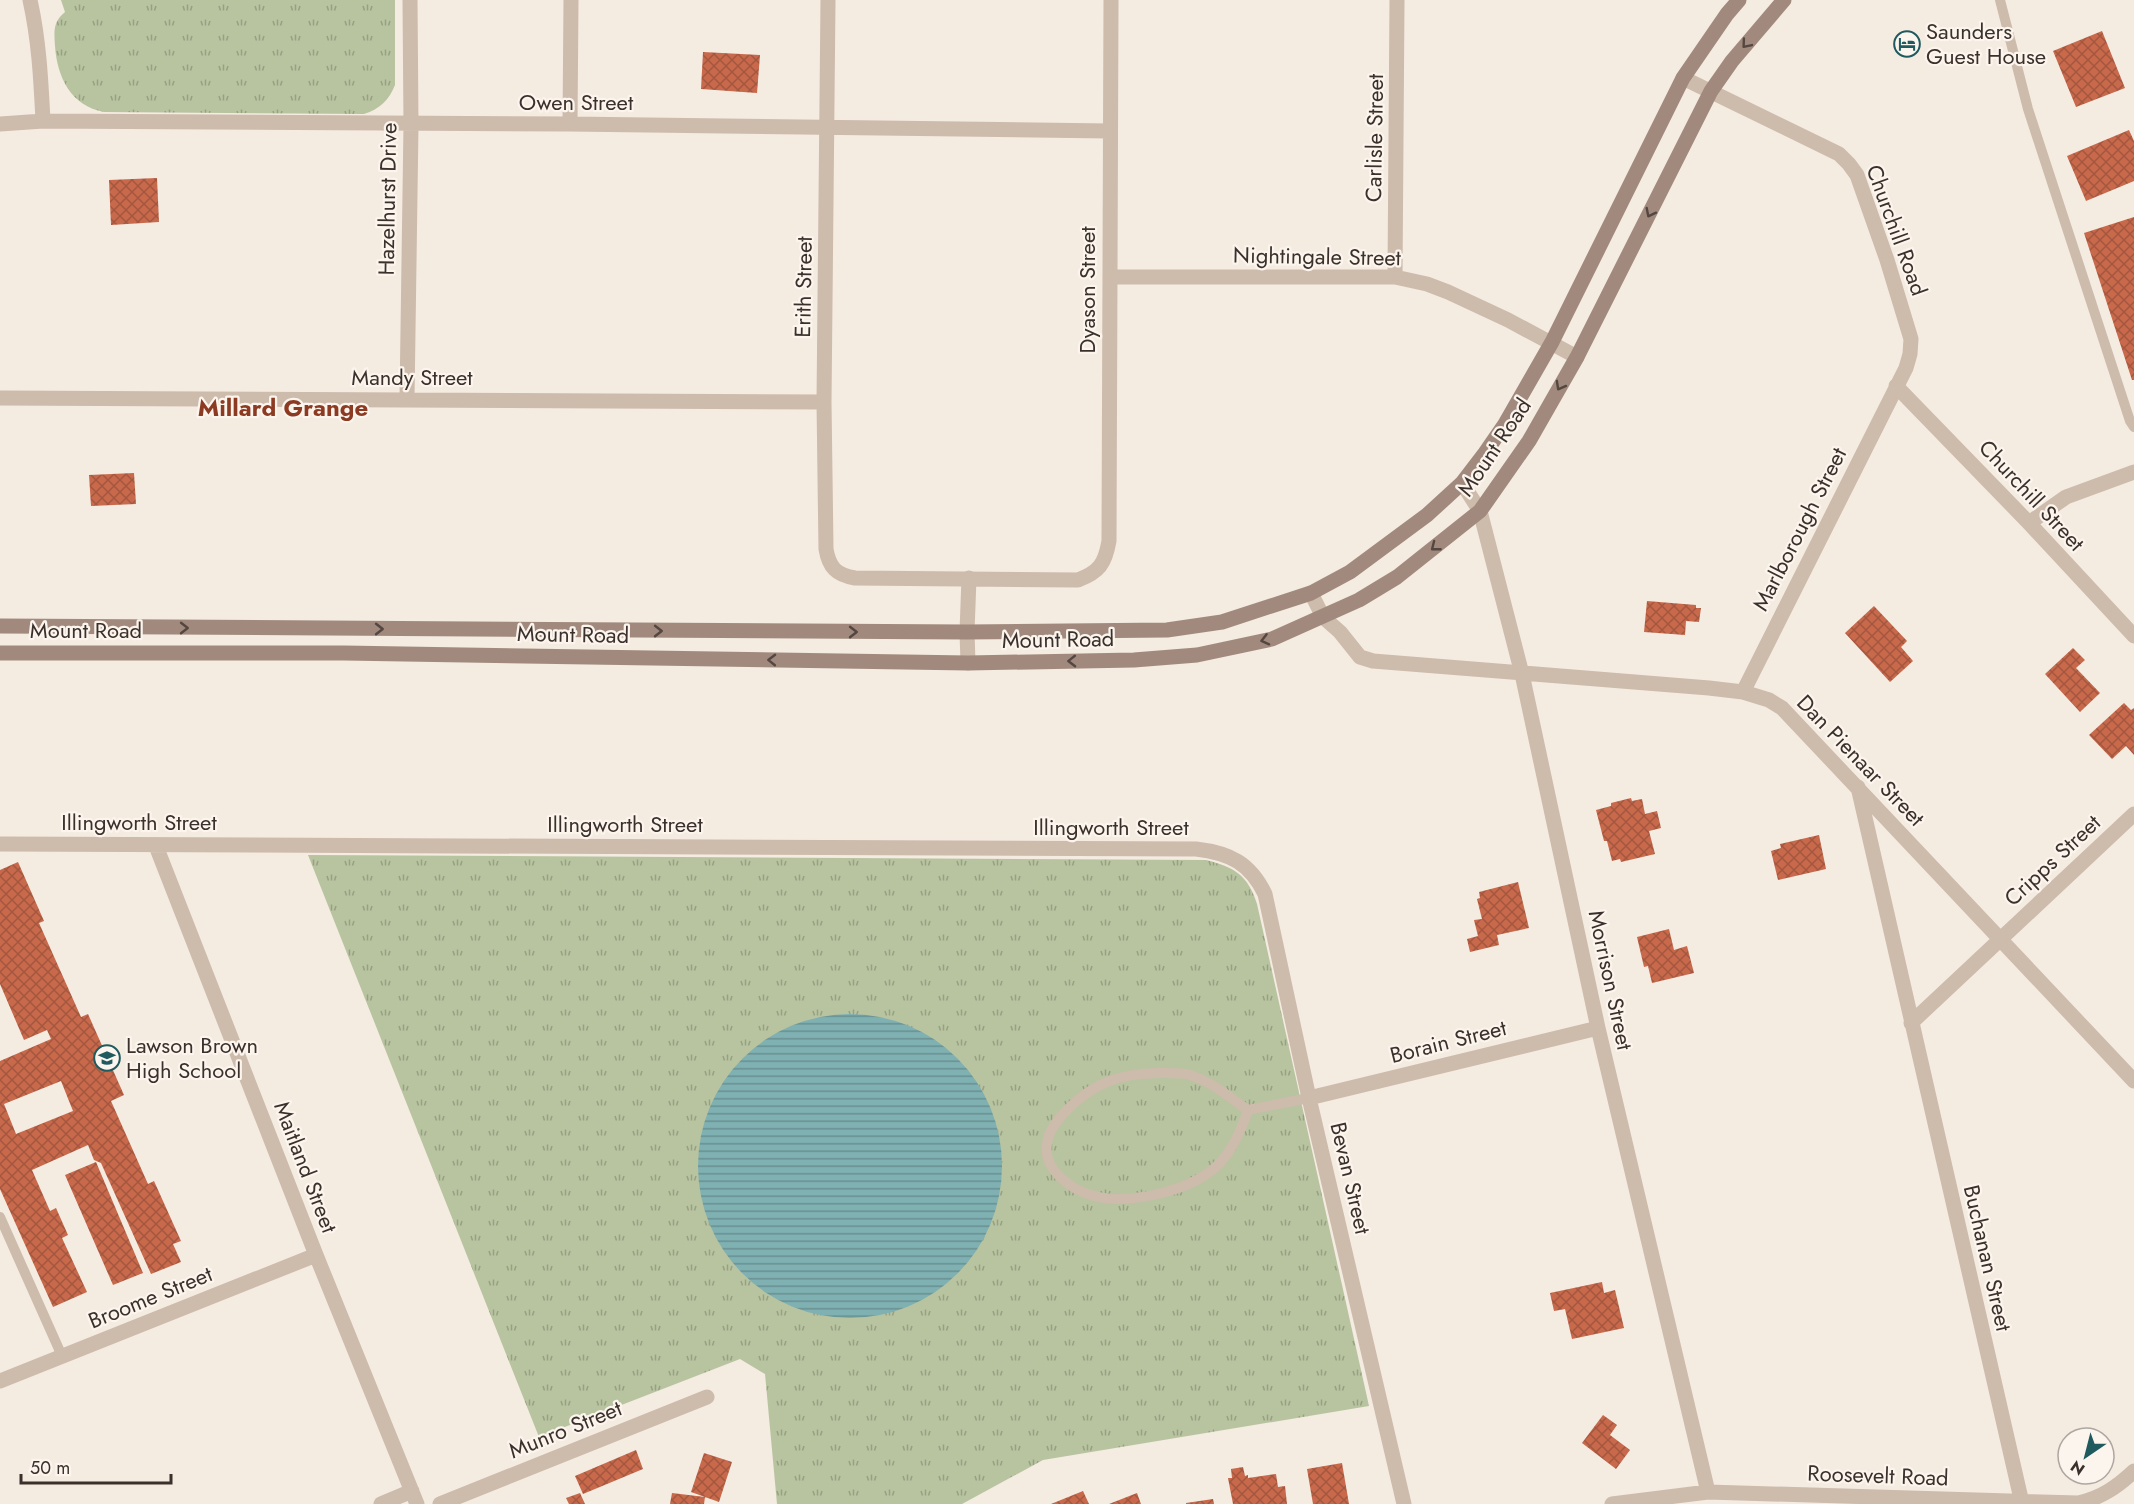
<svg xmlns="http://www.w3.org/2000/svg" width="2134" height="1504" font-family="Jost,sans-serif">
  <defs>
    <pattern id="grass-tufts" width="24" height="20" patternUnits="userSpaceOnUse" patternTransform="scale(1.5)"><rect width="24" height="20" fill="#b8c4a0"/><path d="M3 7l-1-3M5 7V3M7 7l1-3M15 17l-1-3M17 17v-4M19 17l1-3" fill="none" stroke="#97a083"/></pattern>
    <pattern id="water-rules" width="6" height="5" patternUnits="userSpaceOnUse" patternTransform="scale(1.5)"><rect width="6" height="5" fill="#7fb0b2"/><path d="M0 2.5h6" fill="none" stroke="#699091"/></pattern>
    <pattern id="building-cross-hatch" width="8" height="8" patternUnits="userSpaceOnUse" patternTransform="scale(1.5)"><rect width="8" height="8" fill="#c8694b"/><path d="M0 0l8 8M0 8l8-8" fill="none" stroke="#a4573f"/></pattern>
  </defs>
  <rect width="100%" height="100%" fill="#f4ebe1"/>
  <path fill="url(#grass-tufts)" d="M61,0h334v85c-6,15 -15,24 -31,29l-260,-2c-33,-6 -47,-35 -49,-66 -1,-15 -2,-24 10,-34z
    M308,855l898,5c28,7 42,15 51,44l112,502 -326,54 -81,44h-185l-12,-130 -25,-15 -201,78z"/>
  <path fill="url(#water-rules)" d="M698 1166a152 152 0 1 1 304 0a152 152 0 1 1-304 0Z"/>
  <path fill="url(#building-cross-hatch)" fill-rule="evenodd" d="M2102,31l23,57 -49,19 -23,-56z
    M703,52l57,3 -3,38 -56,-4z
    M2129,130l5,11v40l-48,20 -19,-45z
    M157,178l2,44 -48,3 -2,-45z
    M2134,217v163h-2l-48,-147z
    M134,473l2,31 -45,2 -2,-31z
    M1647,601l49,4v3h5l-2,14 -13,-1 -1,14 -41,-3z
    M1874,606l33,35 -6,6 12,14 -23,21 -45,-49z
    M2073,648l12,12 -9,8 24,25 -20,19 -35,-38z
    M2124,703l7,7 3,-2v47l-8,-9 -14,13 -23,-24z
    M1631,798l1,3 10,-2 3,15 12,-3 4,17 -12,3 6,23 -34,8 -1,-3 -8,2 -5,-20h-3l-8,-31 15,-4v-3z
    M1819,835l7,34 -48,11 -7,-29 10,-3 -1,-4z
    M18,862l26,59 -5,2 42,94 7,-3 36,81 -13,6 37,83 6,-3 27,60 -8,3 8,18 -30,12 -50,-111 -7,-3 -6,-15 -56,25 18,41 6,-3 12,27 -6,3 25,54 -34,15 -53,-118v-128l51,-22 -4,-9 -23,10 -24,-56v-114zM61,1081l12,30 -57,23 -12,-30z
    M1518,882l11,46 -32,7 2,10 -29,7 -3,-13 11,-3 -4,-16 8,-1 -5,-20 3,-1 -1,-6z
    M1669,929l5,21 13,-4 7,27 -42,10 -4,-17 -4,1 -7,-30z
    M96,1162l47,111 -30,12 -48,-110z
    M1602,1282l2,11 11,-3 9,38 -52,11 -7,-30 -11,2 -4,-18z
    M1603,1415l14,10 -7,10 20,15 -14,19 -34,-26z
    M636,1450l7,19 -60,25 -8,-18z
    M704,1453l28,9 -13,40 -28,-10z
    M1342,1463l7,41h-36l-6,-35z
    M1243,1467l2,9 3,-1v3l28,-4 2,13 7,-1 2,18h-54l-5,-26h4l-1,-9z
    M1083,1491l6,13h-38z
    M580,1493l5,11h-16l-3,-6z
    M672,1493l33,4 -1,7h-34z
    M1137,1493l4,11h-32z
    M1213,1499l1,5h-28v-1z"/>
  <g fill="none" stroke-linecap="round" stroke-linejoin="round">
    <path stroke="#cdbbac" stroke-width="10" d="M2000,0l28,109 102,312 4,6
      M1248,1110c-16,48 -35,70 -86,83 -36,9 -75,11 -103,-17 -9,-9 -14,-20 -12,-32 1,-14 12,-26 21,-35 27,-27 52,-35 90,-36 10,0 22,-1 32,2 22,7 39,22 58,35l61,-12
      M0,1217l62,139"/>
    <path stroke="#cdbbac" stroke-width="15" d="M30,0c9,40 11,81 13,121
      M828,0l-4,402 2,147c3,18 10,26 29,29l223,2c21,-8 27,-16 31,-39l2,-541
      M1683,78l156,76 10,10 8,11 30,85 24,79 -1,15 -4,14 -163,324
      M0,124l43,-3 527,3 540,7
      M570,124l1,-124
      M1110,277h285l32,7 21,8 60,28 69,37
      M1395,277l2,-277
      M1896,386l133,137 105,113
      M0,398l824,4
      M407,399l4,-274 -1,-125
      M1462,483l18,28 42,163 76,354 110,464
      M2029,523l37,-26 68,-25
      M1311,593l12,24 17,15 20,25 13,4 336,27 34,4 26,8 13,8 352,373
      M968,663l-1,-31 2,-54
      M1858,787l164,716
      M0,844l1196,5c34,4 54,14 69,45l44,204 95,406
      M156,846l160,409 101,249
      M1911,1023l223,-209
      M1309,1098l289,-70
      M0,1381l316,-126
      M381,1504l31,-13
      M440,1504l267,-107
      M1612,1504l96,-12 370,11c23,-5 39,-16 56,-32"/>
    <path stroke="#a18a7d" stroke-width="15" d="M0,626l967,6 200,-2 55,-8 89,-29 39,-21 77,-57 35,-32 23,-30 20,-29 47,-82 131,-264 44,-64 12,-14
      M0,653h344l624,10 166,-3 63,-5 75,-16 87,-39 38,-23 83,-66 49,-70 48,-84 134,-266 21,-30 52,-61"/>
  </g>
  <defs><path id="oneway-chevron" d="M-2-3.5L2.5 0L-2 3.5" fill="none" stroke-width="1.6" stroke-linecap="round" stroke-linejoin="round" transform="scale(1.5)"/></defs>
  <g stroke="#544640">
    <use href="#oneway-chevron" transform="translate(1746 44) rotate(130)"/>
    <use href="#oneway-chevron" transform="translate(1650 213) rotate(117)"/>
    <use href="#oneway-chevron" transform="translate(1560 386) rotate(119)"/>
    <use href="#oneway-chevron" transform="translate(1435 547) rotate(142)"/>
    <use href="#oneway-chevron" transform="translate(184 628)"/>
    <use href="#oneway-chevron" transform="translate(379 629)"/>
    <use href="#oneway-chevron" transform="translate(658 631)"/>
    <use href="#oneway-chevron" transform="translate(853 632)"/>
    <use href="#oneway-chevron" transform="translate(1265 640) rotate(166)"/>
    <use href="#oneway-chevron" transform="translate(772 660) rotate(-179)"/>
    <use href="#oneway-chevron" transform="translate(1072 661) rotate(179)"/>
  </g>
  <defs>
    <g id="hotel-ring" transform="scale(1.35)"><circle r="9.5" fill="#fbf5ee" stroke="#1f5a5e" stroke-width="1.5"/><path d="M-6-4.5h1.5V1H6V5H4.5V3h-9V5H-6ZM-4 0a1.8 1.8 0 1 1 3.6 0ZM.5 0V-2.5h3Q6-2.5 6 0Z" fill="#1f5a5e"/></g>
    <g id="school-ring" transform="scale(1.35)"><circle r="9.5" fill="#fbf5ee" stroke="#1f5a5e" stroke-width="1.5"/><path d="M0-5L7-2L0 1L-7-2ZM-4 1L0 2.5L4 1V4Q0 6-4 4Z" fill="#1f5a5e"/></g>
  </defs>
  <g fill-rule="evenodd">
    <use href="#hotel-ring" x="1907" y="44"/>
    <use href="#school-ring" x="107" y="1058"/>
  </g>
  <g text-anchor="middle" stroke-width="4.5" stroke-linejoin="round" paint-order="stroke">
    <g font-size="22" fill="#3b302b" stroke="#fbf5ee" text-anchor="start">
      <text x="1926" y="39">Saunders<tspan x="1926" dy="25">Guest House</tspan></text>
      <text x="126" y="1053">Lawson Brown<tspan x="126" dy="25">High School</tspan></text>
    </g>
    <g font-size="22" fill="#3b302b" stroke="#fbf5ee">
      <text x="576" y="110">Owen Street</text>
      <text transform="translate(1374 138) rotate(-89)" y="8">Carlisle Street</text>
      <text transform="translate(387 199) rotate(-89)" y="8">Hazelhurst Drive</text>
      <text transform="translate(1897 230) rotate(70)" y="8">Churchill Road</text>
      <text transform="translate(1317 256) rotate(1)" y="8">Nightingale Street</text>
      <text transform="translate(803 287) rotate(-89)" y="8">Erith Street</text>
      <text transform="translate(1087 290) rotate(-90)" y="8">Dyason Street</text>
      <text x="412" y="385">Mandy Street</text>
      <text transform="translate(1494 447) rotate(-56)" y="8">Mount Road</text>
      <text transform="translate(2032 495) rotate(47)" y="8">Churchill Street</text>
      <text transform="translate(1799 529) rotate(-63)" y="8">Marlborough Street</text>
      <text x="86" y="638">Mount Road</text>
      <text transform="translate(573 634) rotate(1)" y="8">Mount Road</text>
      <text transform="translate(1058 639) rotate(-1)" y="8">Mount Road</text>
      <text transform="translate(1861 760) rotate(46)" y="8">Dan Pienaar Street</text>
      <text x="139" y="830">Illingworth Street</text>
      <text x="625" y="832">Illingworth Street</text>
      <text x="1111" y="835">Illingworth Street</text>
      <text transform="translate(2052 860) rotate(-43)" y="8">Cripps Street</text>
      <text transform="translate(1611 980) rotate(78)" y="8">Morrison Street</text>
      <text transform="translate(1448 1041) rotate(-14)" y="8">Borain Street</text>
      <text transform="translate(306 1167) rotate(69)" y="8">Maitland Street</text>
      <text transform="translate(1351 1178) rotate(77)" y="8">Bevan Street</text>
      <text transform="translate(1988 1258) rotate(77)" y="8">Buchanan Street</text>
      <text transform="translate(150 1297) rotate(-22)" y="8">Broome Street</text>
      <text transform="translate(565 1429) rotate(-22)" y="8">Munro Street</text>
      <text transform="translate(1878 1475) rotate(2)" y="8">Roosevelt Road</text>
    </g>
    <g font-size="24" font-weight="bold" fill="#8c3b22" stroke="#fbf5ee">
      <text x="283" y="416">Millard Grange</text>
    </g>
  </g>
  <g transform="translate(2086 1456) rotate(215)"><circle r="28" fill="#fbf5ee" stroke="#aea6a0" stroke-width="1.5"/>
  <path d="M0-4.5L10 22L0 15L-10 22Z" fill="#1f5a5e"/>
  <text y="-9" font-size="16" font-weight="bold" text-anchor="middle" fill="#3b302b">N</text>
  </g>
  <path d="M21 1474v9h150v-9" fill="none" stroke="#3b302b" stroke-width="3"/>
  <text x="30" y="1474" font-size="18" fill="#3b302b" stroke="#fbf5ee" stroke-width="4.5" paint-order="stroke">50 m</text>
</svg>
